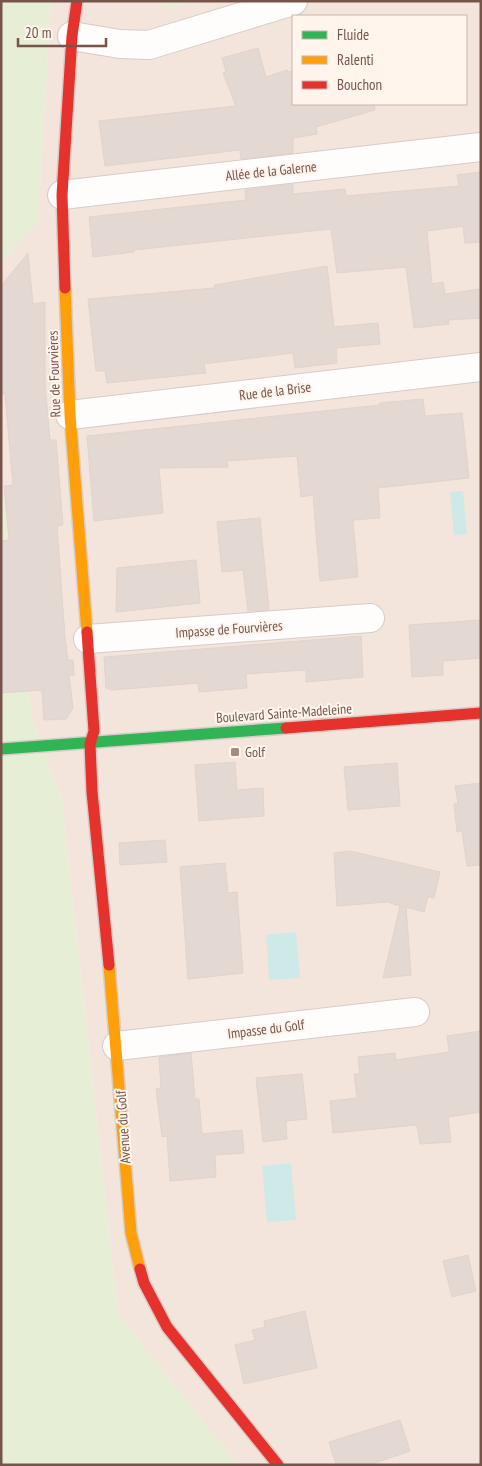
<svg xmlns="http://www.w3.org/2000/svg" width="482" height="1466" font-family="'PT Sans Narrow',sans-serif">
  <rect width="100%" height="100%" fill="#f8f1eb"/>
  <path fill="#f3e5db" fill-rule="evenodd" d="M51,1h109l10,7 22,-7h289v1464h-243l-120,-151 -56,-514 -30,-81 -31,-239v-217l37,-42zM293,16h173v88h-173z"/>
  <path fill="#e7eed6" d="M1,1h50l-13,220 -37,42z
    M160,1h32l-22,7z
    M1,480l31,239 30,81 56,514 120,151h-237z"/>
  <path fill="#cdeae8" d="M463,491l4,43 -13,1 -4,-43z
    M296,932l4,46 -31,2 -3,-45z
    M291,1163l5,57 -29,2 -5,-56z"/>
  <path fill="#e4d8d2" stroke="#e1d3cd" d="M258,48l8,29 21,-7 1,2 5,-1v33h81l1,6 -59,17 1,7 -24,4v15l-52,6 -1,-9 -135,16 -6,-45 137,-15 -13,-33 3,-1 -4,-14z
    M481,172v70l-16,1 -2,-17 -36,5 5,53 11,-2 2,12 36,-5v29l-33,2 1,4 -35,4 -8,-61 -69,6 -6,-44 -197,21v2l-41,5 -4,-40 157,-17 -1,-10 48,-6v10l52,-5 1,7 113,-10 -2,-11z
    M28,253l5,51 12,-2v82l5,56h6l7,85 -6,1 8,111 3,23h5l1,16 -5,-2 4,34 -7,11 -22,1 -2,-30 -41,3v-152l8,-1 -5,-54 9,-1 -8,-91h-3l-1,-4v-104z
    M327,266l7,61 44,-4 2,21 -44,4 1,15 -42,5 -2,-15 -89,11 2,9 -99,10 -2,-12h-9l-8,-72 127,-11 -1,-3z
    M423,399l2,17 37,-3 7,65 -91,10 2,30 -27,2 5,57 -38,4 -7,-86 -12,2 -4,-41 -70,5 1,6 -69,1 4,45 -69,8 -7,-85 293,-31v-2z
    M260,518l9,92 -21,1 -5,-41 -21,2 -5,-50z
    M196,560l4,43 -84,9 1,-44z
    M481,620v38l-38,3v14l-31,2 -3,-52z
    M361,636l2,41 -57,5v-12l-60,4 1,14 -48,4 -1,-9 -86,7 -6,-2 -2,-31z
    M235,762l2,28 26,-2 1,28 -65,5 -4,-56z
    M397,763l3,43 -52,4 -4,-43z
    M481,783v82l-14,1 -5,-35 -5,1 -3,-28 4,-1 -3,-17z
    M165,840l2,22 -47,3 -1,-22z
    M350,851l90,21 -6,26 -6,-1 -4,15 -18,-5 5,68 -28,3 17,-72 -13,-4 -50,4 -3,-53z
    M225,863l3,30 9,-1 6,81 -55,6 -8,-112z
    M481,1031v81l-33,5 3,25 -31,2 -3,-19 -84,8 -3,-32 27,-3 -3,-24h6l-2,-17 37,-4 1,7 53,-8 -2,-16z
    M191,1053l4,46h4l3,35 40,-4 2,23 -29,2 1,22 -46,4 -3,-45 -5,1 -6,-48 5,-1 -2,-31z
    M302,1074l5,45 -21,2 1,18 -24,3 -7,-64z
    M468,1255l8,36 -24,6 -9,-36z
    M305,1311l12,57 -73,16 -9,-39 20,-5 -3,-10 13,-3 -1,-6z
    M400,1420l10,31 -41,14h-33l-7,-23z"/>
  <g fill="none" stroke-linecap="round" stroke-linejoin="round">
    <g stroke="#d6ccc8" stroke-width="30">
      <path id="street" d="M72,36l48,8 29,1 144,-44
        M62,195l419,-48
        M70,415l411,-48
        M88,639l282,-21
        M117,1046l298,-34"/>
    </g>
    <g stroke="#d7ccc8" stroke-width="14">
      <path id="fast" d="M1,749l285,-21"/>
    </g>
    <g stroke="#d7ccc8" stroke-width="14">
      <path id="slow" d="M65,288l5,127 17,217
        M109,965l22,268 9,36"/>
    </g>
    <g stroke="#d7ccc8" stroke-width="14">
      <path id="jam" d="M65,288l-3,-93 10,-159 5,-35
        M87,632l7,99 -4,13 2,48 17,173
        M286,728l195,-15
        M140,1269l4,14 23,44 111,138"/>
    </g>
    <use href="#street" stroke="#fefdfc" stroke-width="28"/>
    <use href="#fast" stroke="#30b455" stroke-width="11"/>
    <use href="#slow" stroke="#ff9f0a" stroke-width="11"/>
    <use href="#jam" stroke="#e5322d" stroke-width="11"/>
  </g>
  <rect fill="#a48b82" stroke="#fff5ed" stroke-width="2" x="230" y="747" width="10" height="10" rx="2.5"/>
  <g text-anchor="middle" stroke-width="4" stroke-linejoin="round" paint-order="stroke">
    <g font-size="14" fill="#76544a" stroke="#fff5ed">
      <text transform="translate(271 171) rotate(-6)" y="5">Allée de la Galerne</text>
      <text transform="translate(54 374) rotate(-92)" y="5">Rue de Fourvières</text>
      <text transform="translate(275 391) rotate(-7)" y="5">Rue de la Brise</text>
      <text transform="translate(229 629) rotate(-4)" y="5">Impasse de Fourvières</text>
      <text transform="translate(284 713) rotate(-4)" y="5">Boulevard Sainte-Madeleine</text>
      <text transform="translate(266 1029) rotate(-7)" y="5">Impasse du Golf</text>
      <text transform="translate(123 1127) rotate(-94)" y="5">Avenue du Golf</text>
    </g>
    <g font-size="14" fill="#76544a" stroke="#fff5ed" text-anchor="start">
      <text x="245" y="757">Golf</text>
    </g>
  </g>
  <rect width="482" height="1466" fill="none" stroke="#76544a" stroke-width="5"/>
  <rect x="292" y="15" width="175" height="90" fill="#fff5ed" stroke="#c8b5ac"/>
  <rect x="302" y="31" width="25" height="8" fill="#30b455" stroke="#c8b5ac"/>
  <text x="337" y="40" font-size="15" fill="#76544a">Fluide</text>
  <rect x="302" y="56" width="25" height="8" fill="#ff9f0a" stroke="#c8b5ac"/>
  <text x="337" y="65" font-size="15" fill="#76544a">Ralenti</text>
  <rect x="302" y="81" width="25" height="8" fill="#e5322d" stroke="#c8b5ac"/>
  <text x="337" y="90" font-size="15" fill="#76544a">Bouchon</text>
  <path d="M18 38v8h88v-8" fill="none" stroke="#76544a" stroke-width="2.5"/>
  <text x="25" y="38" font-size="15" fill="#76544a" stroke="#fff5ed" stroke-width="4" paint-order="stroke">20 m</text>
</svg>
